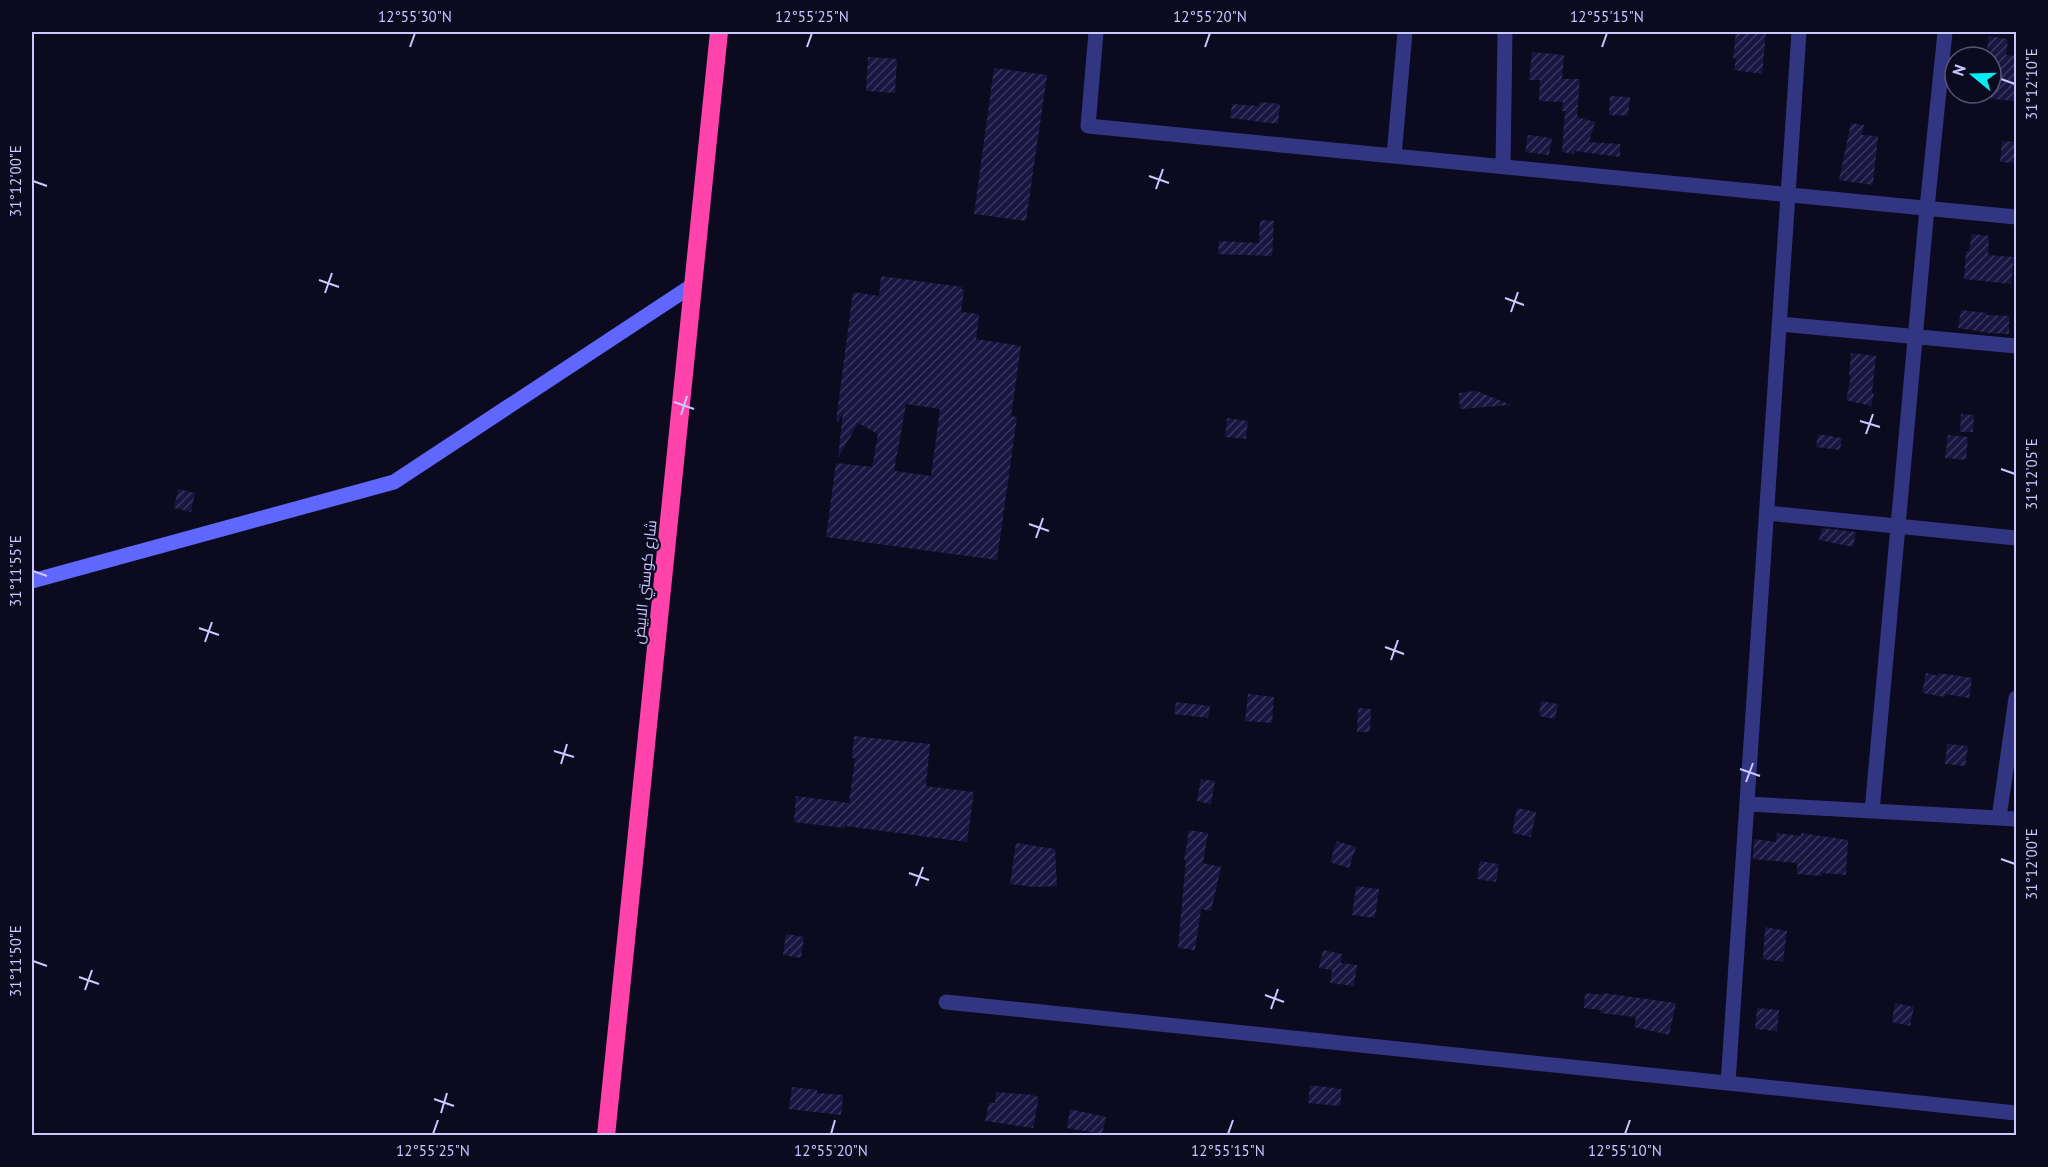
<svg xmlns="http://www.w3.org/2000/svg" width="2048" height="1167" font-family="'PT Sans',Cairo,sans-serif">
  <defs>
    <pattern id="building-hatch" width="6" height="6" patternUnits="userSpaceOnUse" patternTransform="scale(1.5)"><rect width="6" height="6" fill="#1b1541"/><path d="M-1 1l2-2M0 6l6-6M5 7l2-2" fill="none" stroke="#3b365e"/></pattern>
  </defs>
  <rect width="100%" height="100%" fill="#0c0a1f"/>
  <path fill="url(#building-hatch)" fill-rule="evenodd" d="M1736,32h30l-4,42 -28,-4 2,-11 -3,-1z
    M1989,36l19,3 -2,16 10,1v45l-25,-2v-50h-4z
    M1532,52l32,3 -2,24h18l-3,38 18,5 -6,20 31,2v13l-45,-6 -1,3 -12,-2 3,-41h-3l1,-9 -24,-1 1,-21h-11z
    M868,57l29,2 -2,34 -29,-2z
    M994,68l53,7 -21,146 -52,-7z
    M1610,96l20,1 -2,19 -19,-1z
    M1259,102l21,2 -2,20 -48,-6 2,-14 27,2z
    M1851,123l13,2 -2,10 16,1 -5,49 -34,-5z
    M1528,135l24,3 -3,17 -24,-3z
    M2002,141l14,1v21l-16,-1z
    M1260,220l14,1 -2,35 -54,-2 1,-13 40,2z
    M1972,234l17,2 -1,19 26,2 -3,27 -47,-5 2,-28h3z
    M881,276l81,11 -1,2 3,1 -3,22 18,2 -3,25 45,7 -10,70 6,1 -20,143 -171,-23 10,-74 36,4 6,-33 -20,-11 -20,35 5,-45 -5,9 -2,-1 17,-129 26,4zM906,404l34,5 -9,67 -37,-5z
    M1961,310l26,3v2l22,1v18l-20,-1 -31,-5z
    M1851,353l25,3 -4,37 2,1 -3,12 -25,-6 5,-24h-2z
    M1476,391h1l34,14 -51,4 -1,-16z
    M1961,414l13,1 -1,17h-13z
    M1227,418l21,3 -2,18 -21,-2z
    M1818,434l24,4 -2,12 -24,-3z
    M1948,435l20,2 -2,23 -21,-2z
    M178,489l17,4 -4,19 -17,-4z
    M1822,528l34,4 -3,15 -34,-7z
    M1926,673l12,3v-3l34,5 -3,20 -24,-4v3l-23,-4z
    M1248,694l26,3 -2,26 -27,-2z
    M1541,701l17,3 -3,15 -16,-3z
    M1176,702l34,4 -2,12 -34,-4z
    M1358,708l13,1 -1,23h-13z
    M854,736l76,8 -4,42 48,6 -7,50 -122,-16v2l-51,-6 2,-26 53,7 6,-45h-3z
    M1947,744l21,2 -3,20 -20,-2z
    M1201,779l14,2 -4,23 -14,-3z
    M1517,808l19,4 -5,25 -19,-4z
    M1189,830l19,3 -5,30 18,4 -10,44 -10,-2 -6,41 -17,-2 8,-88h-2z
    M1777,833l24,3v-3l47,7 -2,35 -24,-2 -1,3 -24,-2v-11l-44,-4 1,-20 22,3z
    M1337,841l19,6 -7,21 -19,-6z
    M1016,843l39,6 2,37 -23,1 -24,-3z
    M1480,861l19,3 -3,18 -19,-3z
    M1356,886l23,3 -4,29 -23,-3z
    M1765,927l22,4 -4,31 -20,-3z
    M786,934l18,3 -3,21 -18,-3z
    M1323,950l19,4 -1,9 16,2 -3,21 -24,-3 2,-13 -13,-2z
    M1585,993l18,2v-2l73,10 -7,32 -35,-8 2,-10 -36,-4 1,-3 -17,-2z
    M1895,1003l19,4 -4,19 -18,-4z
    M1757,1008l22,2 -2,21 -22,-2z
    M1310,1085l32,4 -2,17 -32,-3z
    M792,1087l25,3v3l26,2 -2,20 -52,-6z
    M996,1092l38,3v1l5,1 -6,31 -48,-7 4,-19 6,1z
    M1070,1109l36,8 -4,17 -35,-6z"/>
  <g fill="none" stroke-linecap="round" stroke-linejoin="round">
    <path stroke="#323581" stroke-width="15" d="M1096,32l-8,94 928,91
      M1394,156l11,-124
      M1503,166l2,-134
      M1780,324l236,22
      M1767,513l249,25
      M1747,804l269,15
      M1872,811l55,-603 18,-176
      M1999,818l17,-120
      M946,1002l1070,111
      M1728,1083l71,-1051"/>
    <path stroke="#5f67ff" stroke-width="15" d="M32,581l362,-99 299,-197"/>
    <path stroke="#ff43ab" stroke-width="18" d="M606,1136l113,-1104"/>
  </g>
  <path fill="none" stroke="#cac8ff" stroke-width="2" d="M410,47l5,-14M807,47l5,-14M1205,47l5,-14M1602,47l5,-14M2001,79l14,5M1149,176l20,7M33,181l14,5M1156,189l7,-20M319,280l20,7M325,293l7,-20M1505,298l19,7M1511,312l7,-20M674,402l20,7M681,415l6,-19M1860,421l20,6M1866,434l7,-20M2001,469l14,5M1029,524l20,7M1036,538l7,-20M33,571l14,5M199,628l20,7M205,642l7,-20M1385,647l19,7M1391,660l7,-20M554,751l20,6M561,764l6,-20M1740,769l20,7M1746,782l7,-19M2001,859l14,5M909,873l20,7M916,886l7,-19M33,961l14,5M79,977l20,7M85,990l7,-20M1265,995l19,7M1271,1009l7,-20M434,1099l20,7M441,1113l6,-20M433,1134l5,-14M831,1134l4,-14M1228,1134l5,-14M1625,1134l5,-14"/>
  <g text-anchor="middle" stroke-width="4.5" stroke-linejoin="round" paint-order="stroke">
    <g font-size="15" fill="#cac8ff" stroke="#0c0a1f">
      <text transform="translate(645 582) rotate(-84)" y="5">شارع كوستي الابيض</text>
    </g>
  </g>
  <rect width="2048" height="1167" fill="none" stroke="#0c0a1f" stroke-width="66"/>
  <g transform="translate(1973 75) rotate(289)"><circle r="28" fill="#0c0a1f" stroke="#585679" stroke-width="1.5"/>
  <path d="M0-4.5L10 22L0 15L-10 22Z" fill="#00edf3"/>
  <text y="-9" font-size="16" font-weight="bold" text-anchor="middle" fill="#cac8ff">N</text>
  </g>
  <rect x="33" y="33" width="1982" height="1101" fill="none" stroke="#cac8ff" stroke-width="2"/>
  <g font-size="15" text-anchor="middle" fill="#cac8ff">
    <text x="415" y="22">12°55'30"N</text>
    <text x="812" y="22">12°55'25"N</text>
    <text x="1210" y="22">12°55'20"N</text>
    <text x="1607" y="22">12°55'15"N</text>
    <text transform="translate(2032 84) rotate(-90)" y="5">31°12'10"E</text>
    <text transform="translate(16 181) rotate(-90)" y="5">31°12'00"E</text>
    <text transform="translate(2032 474) rotate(-90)" y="5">31°12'05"E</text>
    <text transform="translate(16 571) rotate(-90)" y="5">31°11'55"E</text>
    <text transform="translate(2032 864) rotate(-90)" y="5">31°12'00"E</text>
    <text transform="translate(16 961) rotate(-90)" y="5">31°11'50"E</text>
    <text x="433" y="1156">12°55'25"N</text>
    <text x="831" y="1156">12°55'20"N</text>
    <text x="1228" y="1156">12°55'15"N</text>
    <text x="1625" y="1156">12°55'10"N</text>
  </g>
</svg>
